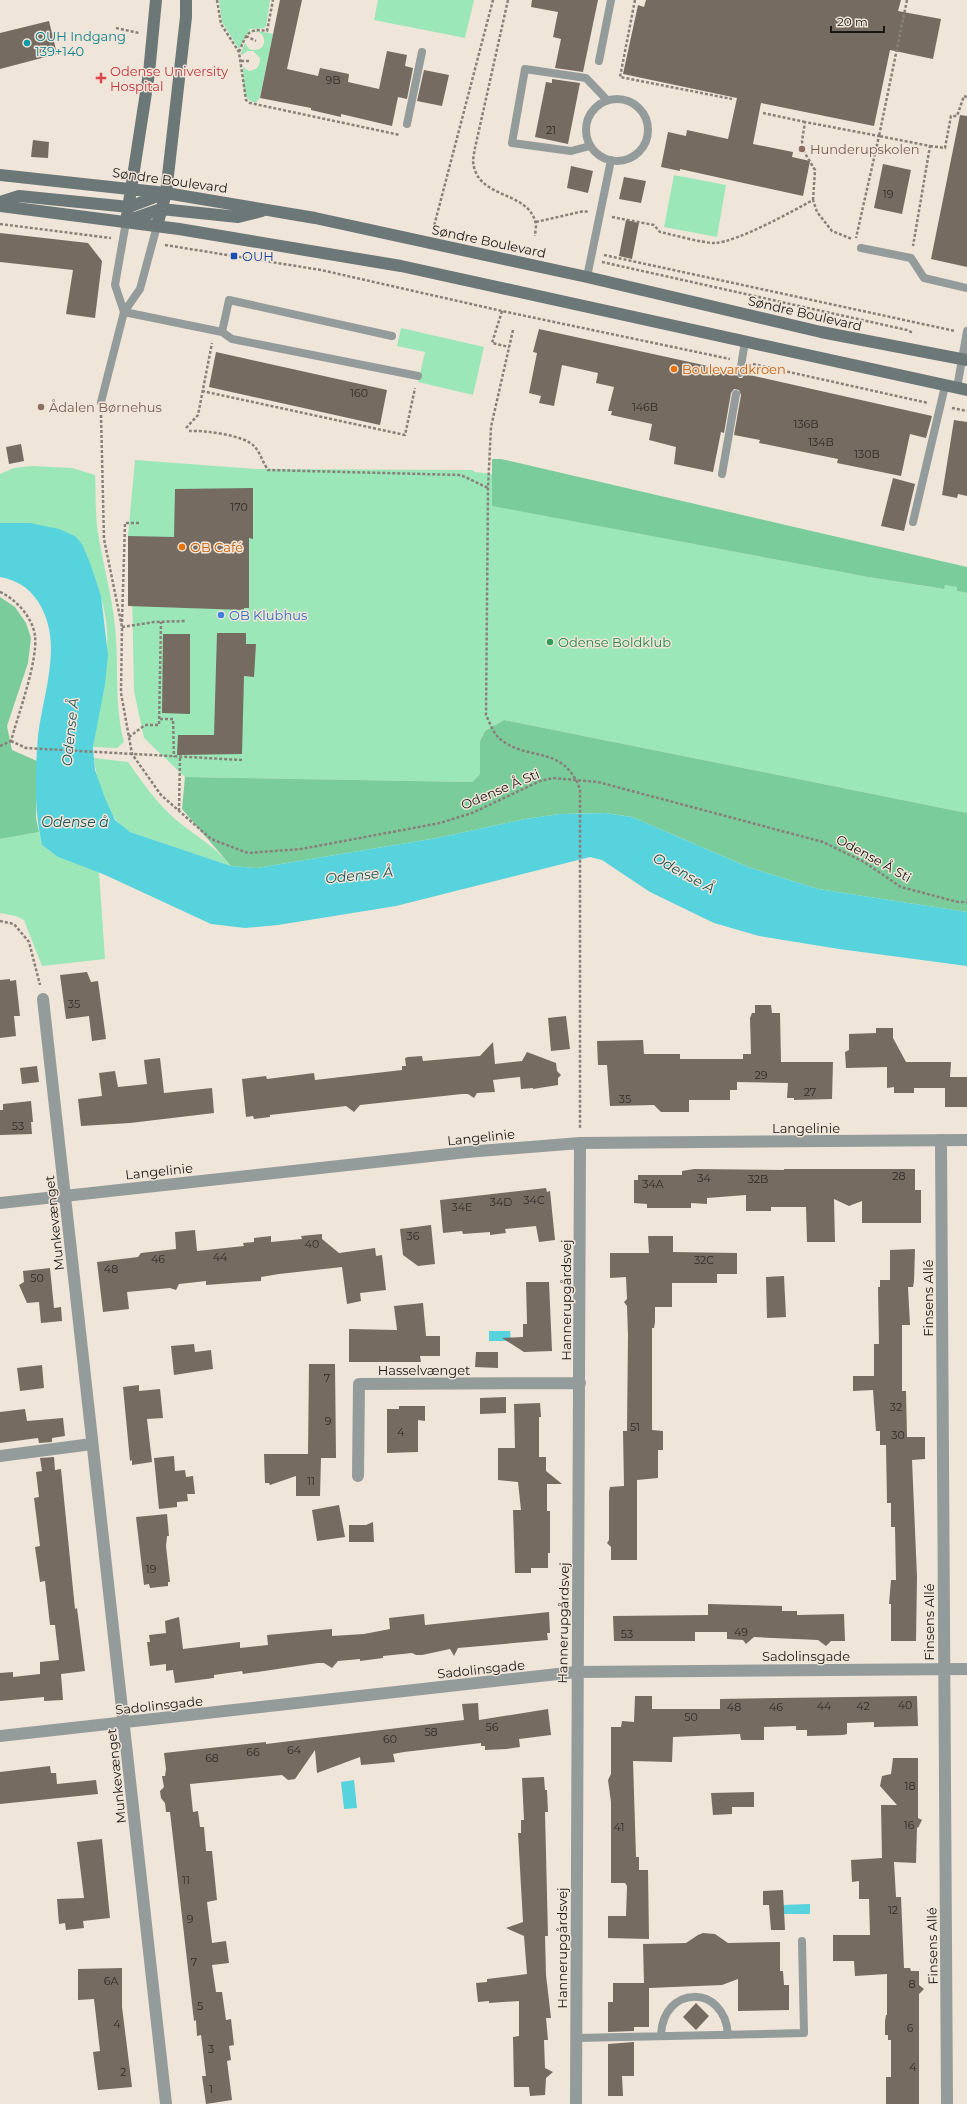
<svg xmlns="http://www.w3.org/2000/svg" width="967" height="2104" font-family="Montserrat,sans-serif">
  <rect width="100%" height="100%" fill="#f0e5d9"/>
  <path fill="#9be7b8" d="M219,0h51l-4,26 -2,2 -14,1 -11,20 -17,-27z
    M378,0h96l-9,38 -91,-18z
    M253,30l20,4 -13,63 -4,6c-16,-3 -12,-24 -13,-36l6,4c8,-1 11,-5 11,-13l-7,-7h-6l-5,4 -1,-2 4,-10 4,6c21,6 19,-22 2,-17z
    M674,175l52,10 -9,52 -53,-10z
    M401,328l83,19 -11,48 -55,-13 7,-30 -28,-6z
    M135,460l121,9 216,1 3,2 17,2 1,32 375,71 75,12 2,-4 12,2v4l10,2v220l-463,-93 -19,11 -5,10v33l-8,8 -287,-5 -41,-39 -10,-47 -3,-151 -3,-4z
    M32,466l40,2 23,7c1,19 0,39 3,58 5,32 14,62 17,94 4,39 -1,77 9,115l-7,6 -24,-1c7,-49 24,-103 7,-152 -6,-20 -17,-40 -25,-59 -25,-11 -48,-13 -75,-13v-49l14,-6z
    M94,758l34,4c14,20 28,40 47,57 20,17 39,26 56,47l-101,-34c-23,-13 -33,-49 -36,-74z
    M39,832l3,13 16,12 41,15 6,87 -63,7 -18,-46 -8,-4 -16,-3v-74z"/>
  <path fill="#7acd9b" d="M492,459h9l466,108v26l-10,-2v-4l-12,-2 -1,4 -76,-12 -376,-71z
    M0,597l15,10 11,16 5,15 -3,25 -21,63 5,24 25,11 -1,57 3,14 -39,7z
    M504,720l463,93v99l-149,-23 -70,-22 -116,-50 -27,-4 -45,1 -35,5 -88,19 -180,30 -26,-2 -49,-57 3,-32 287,5 8,-8v-33l5,-10z"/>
  <path fill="#57d3dd" d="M0,523h30l29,6 16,7 7,8 8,19 11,33 7,59 -3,29 -12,63 2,23 10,28 10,22 15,12 101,34 26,2 180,-30 88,-19 35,-5 45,-1 27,4 116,50 70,22 149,23v54l-128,-17 -80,-13 -45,-13 -64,-31 -48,-32 -12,-3 -194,49 -118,19 -33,3 -34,-4 -108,-50 -45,-17 -16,-12c-8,-36 -7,-73 -4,-109 5,-44 27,-95 -1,-136 -9,-13 -21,-20 -37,-23z
    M489,1331h21l1,10h-22z
    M354,1780l3,28 -13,1 -3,-27z
    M810,1904v10h-29v-9z"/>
  <path fill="#756b61" d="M280,0h22l-15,69 31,7 2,-8 29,6 -1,8 31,7 8,-38 20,4 -2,11 8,2 -6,31 -9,-2 -6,29 -51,-12v3l-30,-7v-2l-51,-10z
    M532,0h66l-15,72 -28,-4 6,-29 -8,-2 5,-25 -27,-5z
    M646,0h255l-3,11 43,8 -8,40 -43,-9 -16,76 -113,-23 -8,41 40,8 -1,5 18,4 -7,35 -123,-27v2l-19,-4 7,-35 18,4 1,-6 41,9 9,-41 -114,-24 15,-69 6,2z
    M49,21l8,33 -57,15v-36z
    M424,70l25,5 -7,31 -25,-5z
    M552,79l28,4 -12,61 -33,-7 11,-55 6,1z
    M960,115l7,1v151l-36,-8z
    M33,140l16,2 -1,16 -17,-1z
    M883,164l28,6 -9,44 -28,-6z
    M571,166l22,5 -5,22 -21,-5z
    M624,177l22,4 -5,22 -22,-4z
    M626,220l13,3 -7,36 -13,-3z
    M0,233l88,10 14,18 -7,57 -29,-4 7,-44 -73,-8z
    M539,329l196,43 4,6h3l3,-4 187,42 -6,22 -16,-4 -9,42 -64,-13 1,-4 -79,-16 1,-3 -26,-5 7,-40 -2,-5 -5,-1 -3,4 -7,40 -3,-1 -8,40 -39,-8 2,-17 -27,-7 3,-16 -41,-9 1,-4h-4l6,-24 -18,-4 2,-10 -36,-8 -8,41 -15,-3 2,-7 -12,-3 8,-40 -4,-1z
    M216,352l171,38 -7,35 -171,-38z
    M954,420l13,2v74l-9,-2 -1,4 -15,-3z
    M21,444l3,17 -15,3 -3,-17z
    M893,478l22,6 -11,47 -23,-5z
    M253,488v51l-4,-1v70h-5v2l-116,-4v-70l46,1 1,-48z
    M217,633h29v11h10l-2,33 -10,-1 -2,78 -65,1 1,-20h36z
    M163,634h27v80l-28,-1z
    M87,972l4,10 7,-1 8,58 -14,2 -3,-25 -23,3 -6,-44z
    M10,979v2l6,-1 4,36h-6l2,20 -16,2v-58z
    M755,1005h16l1,8h8l1,49h52l-1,37 -38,1v-2h-7l1,-15 -51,-1v8h-7v10h-41v12h-28l-7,-7 -44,1 -3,-41h-9l-1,-24 46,-1 1,14h36v5h63v-5h8l-1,-36 2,-5h3z
    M566,1016l4,33 -19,2 -3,-33z
    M876,1028h17v10l13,24h45l-1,15h17v30h-22v-19h-31v5h-20v-6l-7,1v-21l-41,1 -1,-16 4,-2v-16l27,-1z
    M493,1042l2,22 27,-3 5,-9 29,11 1,8 4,4 -3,3v7l-25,4v-1l-12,1 -1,-12 -27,3 2,12 -18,1 -3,5 -6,-4h-6l-102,11 -6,7 -8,-6 -76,9v2l-16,2 -1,-3 -7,1 -4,-38 24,-3 1,3 47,-6 1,7 87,-10v-4h4l-1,-8 3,-1 14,-1 1,5 57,-5z
    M160,1058l4,35 48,-5 2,25 -84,10 -49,3 -3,-27 24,-3 -3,-23 16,-2 3,16 29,-3 -3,-24z
    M37,1066l2,16 -17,2 -2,-16z
    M31,1101l2,21h-2l1,12 -32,1v-25h3v-6z
    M694,1169l90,1v-1h131v21h6v33h-59v-22l-13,5 -15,-7 1,43h-28l-1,-35h-35v4h-25v-16l-39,3v6l-16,-1v5h-44v-4l-13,-1v-23h4v-5h44v-4z
    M546,1188l1,4 3,-1 5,49 -16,2 -3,-16 -31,3 1,4 -16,2v-3l-27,2 -1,-3 -19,2 -3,-33z
    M431,1225l4,39 -17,2 -15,-11 -3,-26z
    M195,1230l2,21 47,-5 -1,-3 11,-1v-4l17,-2v6l31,-3 -1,-3 21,-2v5l17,14 36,-5 1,8 6,-1 4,35 -26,3 1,8 -14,3 -5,-37 -63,7 -18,3v4l-55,4v-4l-27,3 -3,6 -6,-2 -43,4 2,17 -26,3 -6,-50 41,-5 3,-4 35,-4 -1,-17z
    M648,1236h25v16l64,1v21h-20v9h-45v24h-17v15l-1,6h-2v102l11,1v19h-5v28l-21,2v80h-26v-13l-4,-4 2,-3v-48l1,-5 14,-1 -1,-55h4l1,-96 -1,-29 -3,-4 3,-3 -1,-22 -16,1v-25h39z
    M915,1249l-1,32 -1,6h-5l2,38h-8v66h4l1,46h18v22l-13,1 5,117 -1,64h-25v-37h-2l2,-24h5l-1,-53h-4v-24h-4l-1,-58h-6v-14h-4l-3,-41 -20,1v-15h21v-32h5l-1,-57h2v-7h10v-30z
    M50,1268l4,40 7,-1 1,14 -21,2 -2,-21 -12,1 -8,-18 5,-3 -1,-11z
    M784,1276l2,41 -19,1 -1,-41z
    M526,1282h23l3,69 -28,1 -22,-14 21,-1v-13h4z
    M423,1303l3,33h14v20h-20l1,6h-72v-33l48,1 -3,-24z
    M194,1344l1,8 16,-2 2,19 -39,6 -3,-29z
    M476,1352h22v16l-23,-1z
    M309,1364h26l1,94h-15l-1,38h-24v-20l-26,9 -1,-2h-4l-1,-29h44z
    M42,1365l2,23 -24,3 -3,-23z
    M139,1385v6l21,-2 3,29 -16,1 5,43 -20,3v-5l-2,1 -7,-74z
    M506,1397v16l-26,1v-16z
    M540,1403l1,14h-2v40h7v14l16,13h-15v27h3v42h-2v15h-17v5h-16l-2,-63h8l-3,-28 -20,-2v-32h17l-1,-44z
    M399,1406h26v15l-7,-1v32l-31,1v-44h12z
    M25,1409l2,12 36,-3 2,18 -13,2v4l-13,1 -1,-5 -38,5v-31z
    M174,1456l1,15 10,-1 1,7 7,-1 2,18h-8l1,7 -11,1v5l-18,2 -5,-51z
    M54,1457l1,13 6,-1 14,140 2,-1 8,63 -24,3 2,26 -19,1v-4l-44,4v-28l13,-1v5l27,-3v-12l19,-2 -4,-35h-5l-5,-44 -5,1 -5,-35 5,-1 -6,-48 5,-1 -3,-25 6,-1 -2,-13z
    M339,1505l6,32 -28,4 -5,-31z
    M167,1514l2,22h-2l-1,10 4,36h-2v4l-18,2 -1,-4 -5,1 -8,-68z
    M373,1522l1,20h-25v-17h17z
    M708,1604l74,2v5h15v4l47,-1 1,27h-14l-5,5 -8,-6 -64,-3 -8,7 -3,-4 -16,-1v-7h-32v9h-81l-1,-25 95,-1z
    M549,1612l1,21h-3l1,7 -90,8 -4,8 -4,-7 -28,6h-6l-4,-2 -29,3v2l-23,3v-2l-22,2 -6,7 -8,-5h-6l-75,11 -1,-3 -28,4v3l-39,5 -2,-13 -7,1v-7l-16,2 -3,-24h3l-1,-7 17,-2 -1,-12 14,-4 4,32 57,-7v6l28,-3 -1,-10 65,-6v7l32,-2 26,-5 -1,-11 35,-4 1,11z
    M635,1696h17v13h68v-10l197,-3 1,30 -44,1v-5l-27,1v11l-4,1 -36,1v-6h-11v-4l-32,1v13h-23l-1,-6 -67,3 -1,25 -39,-1 3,96h3v13h9l1,69 -41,-1v-22h18l1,-30 -2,-3h-14v-81l-3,-22 3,-6v-47h10l1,-6 12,1z
    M478,1703l1,17 69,-11 3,26 -32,4 1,8 -14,2 -21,1v-4h-4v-3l-77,9 -11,2 2,8 -34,3 -1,-8 -43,16 -2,-23 -20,29 -7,1 -6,-5 -92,9 3,28 5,-1 2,16h4l2,24h6l5,49 -10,2 5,41 14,-2 3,22 -17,2 4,27h6l4,28 5,-1 3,26 -5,1 2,14 -4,1 5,39 -26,4 -4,-28h4l-5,-41 -4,1 -1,-16 -2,1 -24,-209h-4l-1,-9 -4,-5 -1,-7 4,-4 -2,-11h3l1,-7 -2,-16 102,-11v2l198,-24 -2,-16z
    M893,1758h25v60l4,2 -4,8 -1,-1 -1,36 -22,-1 2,35h5l3,71h6l1,3h8v14l5,4 -5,5v110h-33v-27h5v-37h-3v-5h-3v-14l1,-6h1v-41l-32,2 -1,-15h-21v-26h37l-1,-36h-10v-18l-7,1 -1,-22 31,-2 -1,-53h16l-17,-19 2,-10 9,-2z
    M50,1766l1,7h5l1,11 39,-4 2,14 -98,10v-32z
    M544,1777l1,13h2l1,22h-3l3,124h-3l1,39 5,43h-5l2,22h-4l1,28 8,4 -7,6 -1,17 -15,1 -1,-9h-15l-1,-50 6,-1v-35l-30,2v-2l-11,1 -2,-19 11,-1v-3l40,-5 -3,-38 -18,-8 17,-6 -5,-89h3v-13h3l-2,-42z
    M754,1792v15h-22v7l-19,1 -2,-22z
    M102,1839l8,79 -27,3 1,7 -18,2 -1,-7 -6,1 -2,-25 27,-1 -7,-56z
    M783,1890l2,40h-14l-2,-25h-6v-14z
    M703,1933l12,1 13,9 52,-1v29h3l1,14h5v25l-51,1v-32l-16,6 -73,3v39h-15v4l-26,1v-30h5v-19h31l-1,-39 43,-1 12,-8z
    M122,1968v39l10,80 -34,3 -5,-38 7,-1 -6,-52 -16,1v-31z
    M696,2003l13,13 -13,14 -13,-13z
    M634,2042v34h-12l1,20h-15v-52z"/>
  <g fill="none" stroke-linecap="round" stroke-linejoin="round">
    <path stroke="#898179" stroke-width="2.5" stroke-dasharray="3 2" stroke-linecap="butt" d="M217,0l4,24 18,28 7,48 4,3 150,32
      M508,0l-33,148c-1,6 -3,13 -1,19 7,31 53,25 61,54 2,4 0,11 0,15
      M635,0l-15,77 112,22
      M907,0l-28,136 51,10 -17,100
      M116,28l23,5
      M246,36l10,5
      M239,52c7,-16 8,-25 28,-21l6,-31
      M241,61h10
      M763,113l42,9
      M930,146l15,2 6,-32h6l7,-20 3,1
      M813,200l2,-30 -12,-20 -1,-9 3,-19 74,14 -23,102
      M612,217l42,8 6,7c15,3 41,11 55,11 22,-1 78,-32 98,-43l4,12 15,19 20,8
      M536,222l48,-11 4,1
      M0,224l111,14
      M433,230l60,-230
      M165,245l156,25 181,41 228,48
      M604,255l351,76
      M602,262l305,68 6,3
      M502,311l-10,32 17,4
      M513,330l-22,97 -3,61 -2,227c4,8 7,18 14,24 28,23 63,5 80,50v340
      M753,364l175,39
      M202,391l203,44 10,-47
      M952,408l15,3
      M101,415l3,124 18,88 -1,66 11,61 29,41 50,44 37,14 53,-4 139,-26 32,-10 68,-32 13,-3 45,4 225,60 41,20 37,25 57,15h9
      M186,428l12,-13 14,-72
      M189,431c14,-1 55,4 65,15 6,6 9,17 14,24l193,5 27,13
      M0,592c16,7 33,26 35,44 3,25 -17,79 -24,105
      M122,622l3,-99h15
      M122,627l32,-5 31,-1
      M160,719h13l1,38
      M129,737l16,-12h14l2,-103
      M11,741l15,7 216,12
      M0,746l11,-5
      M179,811l1,-54
      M0,921l14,3 15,18 11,43"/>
    <path stroke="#949b9b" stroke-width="8" d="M599,61l12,-61
      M586 130a31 31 0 1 1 62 0a31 31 0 1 1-62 0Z
      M407,124l15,-72
      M590,146l-19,5 -59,-8 13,-74 61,9 21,22
      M861,248l50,10 13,20 43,10
      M587,277l24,-117
      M124,312l98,20 10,7 186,37
      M124,312l-9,-27 11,-63
      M222,332l7,-32 163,36
      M740,373l5,-32
      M957,388l10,-57
      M101,402l23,-90 16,-23 17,-63
      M722,474l14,-80
      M913,522l32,-136
      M661,2036c1,-51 64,-53 67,-1
      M576,2038l228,-5 -2,-92"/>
    <path stroke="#949b9b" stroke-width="12" d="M43,999l123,1105
      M941,1140l6,964
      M0,1203l467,-51 113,-9 387,-3
      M0,1456l92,-12
      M358,1476l1,-92 221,-1
      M0,1736l576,-64 391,-3
      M576,2104l4,-961"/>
    <path stroke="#6c7777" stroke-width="12" d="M0,175l166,18 149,25 272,59 234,55 146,28
      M0,202l19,-6 110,11 34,-13
      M0,206l179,23 222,37 566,124
      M127,221l34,-12 77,8 24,-6
      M126,222l23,-149 7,-73
      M157,226l9,-33 20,-176v-17"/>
  </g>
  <circle fill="#0f9aa8" stroke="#f0e5d9" stroke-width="1.5" cx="27" cy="43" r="4"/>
  <path fill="#e0444e" stroke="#f0e5d9" stroke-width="1.5" d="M99 72h4v4h4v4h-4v4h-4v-4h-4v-4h4z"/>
  <g fill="#8d6e63" stroke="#f0e5d9" stroke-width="1.5">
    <circle cx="802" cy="149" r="4"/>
    <circle cx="41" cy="407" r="4"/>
  </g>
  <rect fill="#1a4fb4" stroke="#f0e5d9" stroke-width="1.5" x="230" y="252" width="8" height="8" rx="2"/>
  <g fill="#e8710a" stroke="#f0e5d9" stroke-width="1.5">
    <circle cx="674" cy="369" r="4"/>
    <circle cx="182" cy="547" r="4"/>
  </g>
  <circle fill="#3f7fe0" stroke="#f0e5d9" stroke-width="1.5" cx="221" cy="615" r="4"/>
  <circle fill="#2e9e5b" stroke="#f0e5d9" stroke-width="1.5" cx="550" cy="642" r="4"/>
  <g text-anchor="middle" stroke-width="3" stroke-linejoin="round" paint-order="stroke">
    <g font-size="11" fill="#322c26">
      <text x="333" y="84">9B</text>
      <text x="551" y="134">21</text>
      <text x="888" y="198">19</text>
      <text x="359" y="397">160</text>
      <text x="645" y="411">146B</text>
      <text x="806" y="428">136B</text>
      <text x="821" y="446">134B</text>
      <text x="867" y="458">130B</text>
      <text x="239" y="511">170</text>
      <text x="74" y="1008">35</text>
      <text x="761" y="1079">29</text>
      <text x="810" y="1096">27</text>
      <text x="625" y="1103">35</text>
      <text x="18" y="1130">53</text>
      <text x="899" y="1180">28</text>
      <text x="704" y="1182">34</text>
      <text x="758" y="1183">32B</text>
      <text x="653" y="1188">34A</text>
      <text x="534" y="1204">34C</text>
      <text x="501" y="1206">34D</text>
      <text x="462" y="1211">34E</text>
      <text x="413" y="1240">36</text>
      <text x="312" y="1248">40</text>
      <text x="220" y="1261">44</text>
      <text x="158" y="1263">46</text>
      <text x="704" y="1264">32C</text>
      <text x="111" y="1273">48</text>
      <text x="37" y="1282">50</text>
      <text x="327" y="1382">7</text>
      <text x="896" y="1411">32</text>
      <text x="328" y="1425">9</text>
      <text x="635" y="1431">51</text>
      <text x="401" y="1436">4</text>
      <text x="898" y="1439">30</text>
      <text x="311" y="1485">11</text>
      <text x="151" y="1573">19</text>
      <text x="741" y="1636">49</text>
      <text x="627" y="1638">53</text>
      <text x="905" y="1709">40</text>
      <text x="824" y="1710">44</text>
      <text x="863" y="1710">42</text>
      <text x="734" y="1711">48</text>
      <text x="776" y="1711">46</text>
      <text x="691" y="1721">50</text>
      <text x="492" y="1731">56</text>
      <text x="431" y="1736">58</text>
      <text x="390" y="1743">60</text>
      <text x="294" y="1754">64</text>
      <text x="253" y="1756">66</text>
      <text x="212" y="1762">68</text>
      <text x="910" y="1790">18</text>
      <text x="909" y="1829">16</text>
      <text x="619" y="1831">41</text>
      <text x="186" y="1884">11</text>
      <text x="893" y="1914">12</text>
      <text x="190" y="1923">9</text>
      <text x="194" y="1966">7</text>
      <text x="111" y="1985">6A</text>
      <text x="912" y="1988">8</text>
      <text x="200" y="2010">5</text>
      <text x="117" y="2028">4</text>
      <text x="910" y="2032">6</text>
      <text x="211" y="2053">3</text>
      <text x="913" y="2071">4</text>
      <text x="123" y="2076">2</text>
      <text x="211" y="2093">1</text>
    </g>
    <g font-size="13" fill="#0d838f" stroke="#f0e5d9" text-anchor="start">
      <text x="35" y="41">OUH Indgang<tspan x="35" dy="15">139+140</tspan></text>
    </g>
    <g font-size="13" fill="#be3a42" stroke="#f0e5d9" text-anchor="start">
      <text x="110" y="76">Odense University<tspan x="110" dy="15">Hospital</tspan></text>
    </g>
    <g font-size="13" fill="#785e54" stroke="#f0e5d9" text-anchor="start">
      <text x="810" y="154">Hunderupskolen</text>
      <text x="49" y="412">Ådalen Børnehus</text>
    </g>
    <g font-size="13" fill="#1b1713" stroke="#f0e5d9">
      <text transform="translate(170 180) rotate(8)" y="5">Søndre Boulevard</text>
      <text transform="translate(489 241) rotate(12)" y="5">Søndre Boulevard</text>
      <text transform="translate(805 313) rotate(13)" y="5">Søndre Boulevard</text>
      <text transform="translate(500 789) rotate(-23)" y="5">Odense Å Sti</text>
      <text transform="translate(874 858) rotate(29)" y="5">Odense Å Sti</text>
      <text x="806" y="1133">Langelinie</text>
      <text transform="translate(481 1137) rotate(-6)" y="5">Langelinie</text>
      <text transform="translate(159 1171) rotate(-6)" y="5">Langelinie</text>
      <text transform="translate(54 1223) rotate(-96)" y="5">Munkevænget</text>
      <text transform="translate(928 1298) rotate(-90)" y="5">Finsens Allé</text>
      <text transform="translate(566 1300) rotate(-90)" y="5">Hannerupgårdsvej</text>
      <text x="424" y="1375">Hasselvænget</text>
      <text transform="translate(929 1622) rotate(-90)" y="5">Finsens Allé</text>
      <text transform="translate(563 1623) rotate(-89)" y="5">Hannerupgårdsvej</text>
      <text x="806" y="1661">Sadolinsgade</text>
      <text transform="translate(481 1669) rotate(-6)" y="5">Sadolinsgade</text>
      <text transform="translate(159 1705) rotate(-6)" y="5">Sadolinsgade</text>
      <text transform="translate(116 1776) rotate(-96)" y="5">Munkevænget</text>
      <text transform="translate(932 1946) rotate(-91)" y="5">Finsens Allé</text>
      <text transform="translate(562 1948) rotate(-90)" y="5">Hannerupgårdsvej</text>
    </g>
    <g font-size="13" fill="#164399" stroke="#f0e5d9" text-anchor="start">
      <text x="242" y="261">OUH</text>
    </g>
    <g font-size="13" fill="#c56008" stroke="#f0e5d9" text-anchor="start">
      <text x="682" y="374">Boulevardkroen</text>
      <text x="190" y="552">OB Café</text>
    </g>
    <g font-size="13" fill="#366cbe" stroke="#f0e5d9" text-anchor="start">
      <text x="229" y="620">OB Klubhus</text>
    </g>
    <g font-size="13" fill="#27864d" stroke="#f0e5d9" text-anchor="start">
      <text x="558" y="647">Odense Boldklub</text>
    </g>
    <g font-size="14" font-style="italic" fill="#1e5458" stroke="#f0e5d9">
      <text transform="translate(70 732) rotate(-84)" y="5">Odense Å</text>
      <text x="75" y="827">Odense å</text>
      <text transform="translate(684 873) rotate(29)" y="5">Odense Å</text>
      <text transform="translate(359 875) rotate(-6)" y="5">Odense Å</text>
    </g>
  </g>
  <path d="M831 26v6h53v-6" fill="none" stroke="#1b1713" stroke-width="2"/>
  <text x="837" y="26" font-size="12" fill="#1b1713" stroke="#f0e5d9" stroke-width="3" paint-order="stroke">20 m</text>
</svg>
